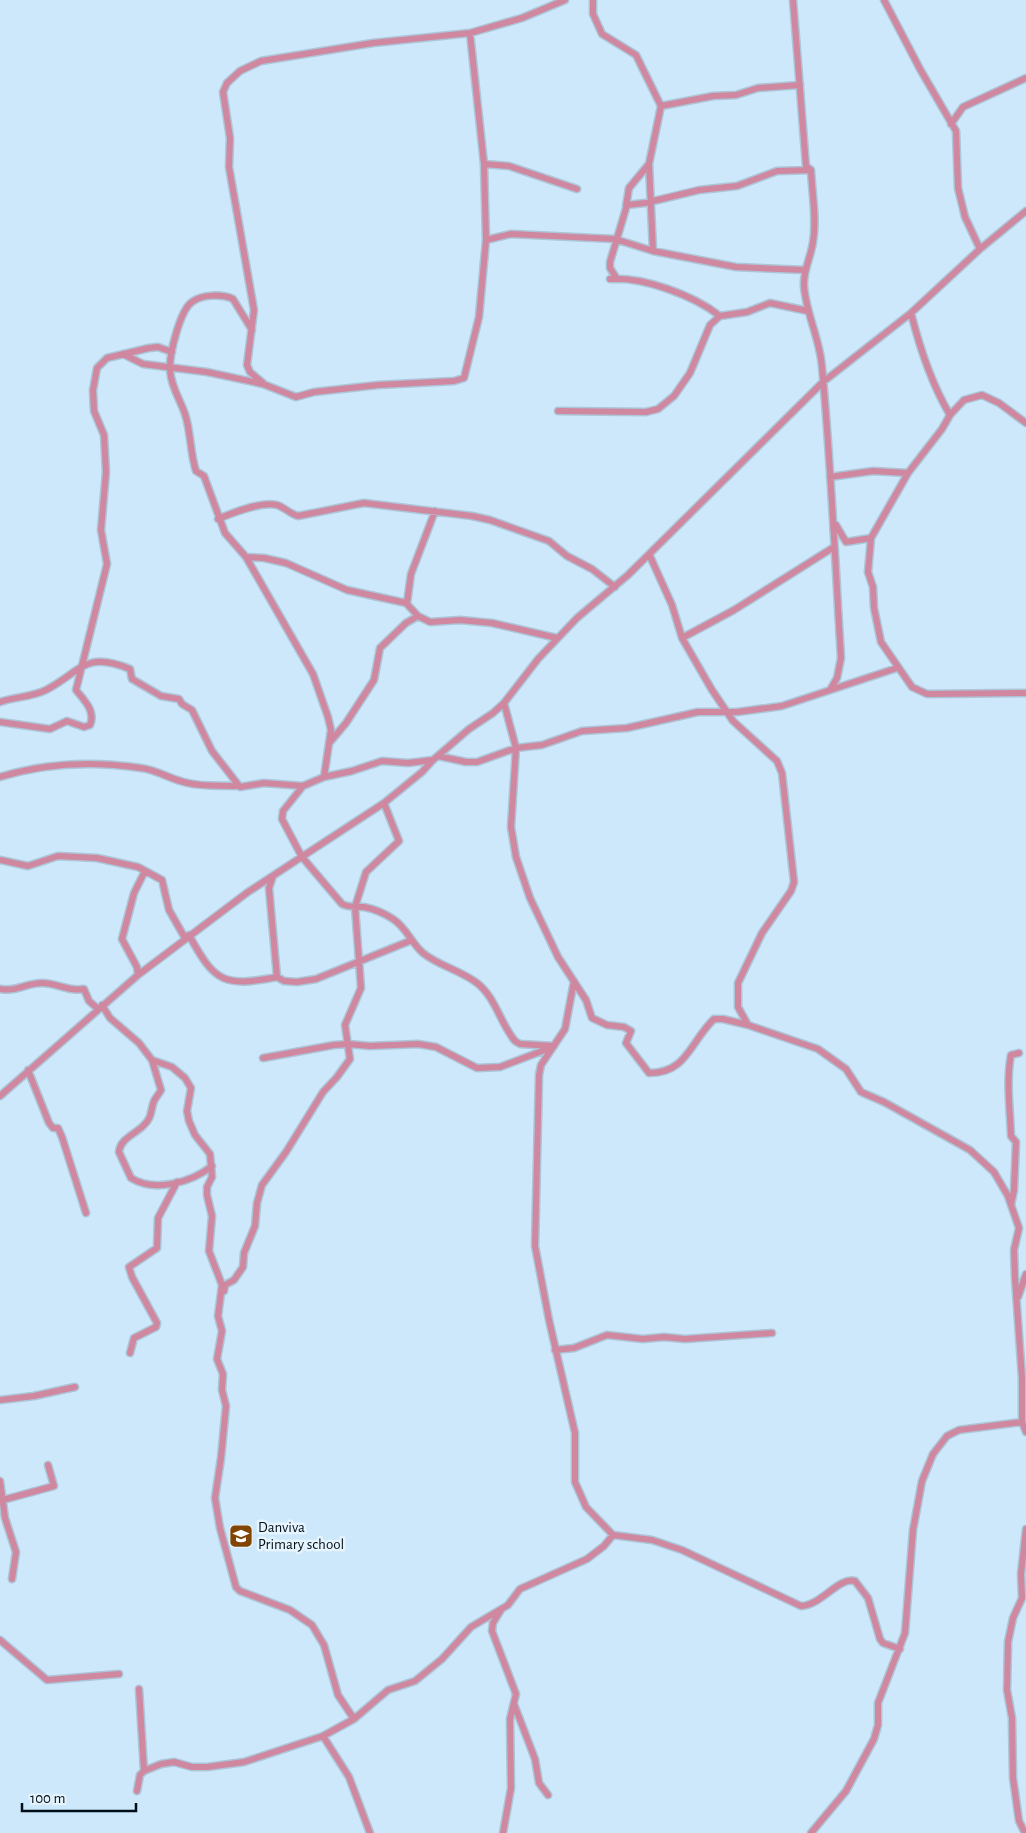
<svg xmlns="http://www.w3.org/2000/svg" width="1026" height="1833" font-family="'Alegreya Sans',sans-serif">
  <rect width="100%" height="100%" fill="#cee8fb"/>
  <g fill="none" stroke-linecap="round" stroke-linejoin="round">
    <g stroke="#adc5d7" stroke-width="9">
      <path id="minor" d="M593,0v14l9,20 34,21 25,51 -12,58 4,87
        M793,0l13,166 5,4c1,23 6,49 2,72 -2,15 -10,28 -9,44 2,28 16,53 18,81 9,97 13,194 19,291l-4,20 -7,12
        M884,0l36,69 36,62 2,57 7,29 15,32
        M661,106l52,-10 23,-1 22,-7 42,-3
        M951,124l12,-17 63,-29
        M484,164l25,2 68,23
        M626,206l3,-18 20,-24
        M486,240l25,-6 104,5 38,12 83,16 69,3
        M610,279c34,-2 83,16 110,37
        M617,279l-7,-11v-6l17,-57 18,-2 54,-13 38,-4 40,-15 34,-1
        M911,313c9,36 20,70 39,102
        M252,330l-19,-31c-10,-5 -31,-5 -41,3 -12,8 -23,53 -22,68 1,17 10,29 15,44 6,18 5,39 11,57l8,5 21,57 21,24 67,117 15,43 3,13 -7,47
        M123,354l20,10 64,8 56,12 33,13 18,-5 64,-7 76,-4 10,-3 15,-61 7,-77 -2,-76 -14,-131
        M263,383l-13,-11 -3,-7 7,-55 -25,-143 1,-29 -7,-46 4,-9 13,-12 21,-10 112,-18 97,-10 52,-15 43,-18
        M558,411l88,1 12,-3 16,-13 16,-23 20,-48 10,-9 27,-4 23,-9 38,8
        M1026,423l-27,-20 -17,-8 -18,5 -14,15 -8,14 -34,44 -37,65 -3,34 5,15 1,21 7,34 31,45 15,7 99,-1
        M830,477l43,-6 35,2
        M218,519c14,-6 45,-18 59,-14 7,2 13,9 21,11l66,-13 108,13 18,4 59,21 18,15 25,13 23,18
        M836,525l10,17 25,-4
        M649,554l23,51 10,33 30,52 21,31 44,40 5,12 12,109 -3,9 -29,42 -24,50v24l10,18
        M246,557l18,1 22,5 61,27 59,13 12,13 12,6 30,-2 32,3 65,15
        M407,603l4,-29 24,-63
        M682,638l52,-28 100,-63
        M0,702c14,-5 32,-5 46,-12 35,-18 38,-40 84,-21l2,10 29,17 18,3 3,5 10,6 20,41 28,36 24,-4 39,3 21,-9 28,-6 30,-10 26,2 25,-3
        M504,703l12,45 -5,79 5,30 14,41 28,59 28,43 6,18 15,7 17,2 7,4 -5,12 23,30c38,0 41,-31 65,-54h9l25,6 70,24 28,20 15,23 23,10 86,48 24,22 14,24 11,32 -5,22 1,28 7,100v44l4,10
        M0,722l50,7 17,-8 17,6 6,-2c6,-14 -6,-25 -14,-35l31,-126 -6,-34 5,-58 -2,-37 -10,-24 -1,-21 4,-22 10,-10 42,-10 9,-1 14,5
        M330,742l16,-19 28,-43 6,-32 26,-25 12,-7
        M438,756l28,6h11l39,-14 26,-3 40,-14 45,-3 71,-16h39l45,-6 115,-38
        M0,777c45,-14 94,-16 141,-9 17,2 30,12 47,15 15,4 33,2 49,3
        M303,786l-20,25 -1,8 20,38 40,47c7,4 14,2 22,3 10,2 20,6 29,12 14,9 18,24 30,34 16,13 37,17 54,30 19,15 23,40 38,58l5,3 34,2
        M0,860l28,6 30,-10 39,2 41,9 24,13 7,30 16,28
        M273,876l-4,12 8,89
        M189,935c26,48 35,52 88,42l7,4 13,1 19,-3 96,-39
        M138,975l-1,-8 -15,-28 12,-46 11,-22
        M574,981l-9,48 -24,36 -2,10 -4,171 14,74 26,113v49l11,25 27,28 39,5 30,10 119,56c21,-1 37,-29 54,-25l13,17 12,41 3,4 17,6
        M0,989c17,3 26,-6 42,-6 15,0 27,9 42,6l5,12 9,8
        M102,1005l8,13 29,25 13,17 20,7 13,11 6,10 -4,23 2,10 6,14 15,19 2,23 -5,10v8l5,21 -3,35 13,34 -4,31 4,15 -5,28 6,15 -1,16 4,16 -5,52 -6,40 5,30 16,59 4,4 50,19 22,15 12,20 14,50 16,24
        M263,1058l71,-13 14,-1 22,2 48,-2 18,3 41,21 23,-1 50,-19
        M152,1060l9,30c-2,4 -5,7 -7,11 -4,10 -1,16 -11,25 -8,8 -23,13 -24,26l12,26c24,15 61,4 81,-12
        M28,1070l21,53 4,5h5l4,9 24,76
        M0,1096l138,-121 110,-83 136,-89 38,-31 11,-12 36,-31 24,-16 11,-10 34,-44 39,-41 51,-43 195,-193 88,-69 69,-64 46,-38
        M1011,1205l3,-15 2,-48 -5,-6c-1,-28 -5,-55 0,-81l8,-2
        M224,1291l1,-6 9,-5 9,-13 1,-14 11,-27 2,-23 5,-18 24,-33 37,-60 14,-15 13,-18 -5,-34 16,-37 -6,-81 11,-35 33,-31 -15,-38
        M1018,1297l8,-23
        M555,1350l19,-2 33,-13 36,4 21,-2 21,2 87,-6
        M130,1353l4,-15 22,-11 1,-4 -25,-46 -3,-10 28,-19 1,-30 19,-36
        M0,1400l34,-4 41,-9
        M0,1481l5,37 11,34 -4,27
        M3,1500l51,-14 -6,-21
        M501,1610l-8,13 -1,8 24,63 -6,25 1,69 -8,45
        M0,1640l47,40 72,-6
        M139,1689l5,82
        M514,1704l21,55 4,24 9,12
        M323,1736l26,41 21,56
        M137,1791l3,-16 4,-4 17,-7 13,-2 18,5h15l37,-5 79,-26 31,-17 34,-29 27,-9 27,-22 29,-32 37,-22 12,-16 67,-30 17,-13 9,-11
        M811,1833l35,-42 28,-52 4,-14v-22l27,-70 8,-103 9,-49 11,-27 14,-18 12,-6 63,-8
        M1025,1833l-6,-12 -6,-43 -1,-60 -5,-28 1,-48 5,-24 9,-20 -1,-24 5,-45"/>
    </g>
    <use href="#minor" stroke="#d087a0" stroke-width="6"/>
  </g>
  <defs>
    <g id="school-square" transform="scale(1.25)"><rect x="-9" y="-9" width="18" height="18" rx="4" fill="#824402" stroke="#e6f4fd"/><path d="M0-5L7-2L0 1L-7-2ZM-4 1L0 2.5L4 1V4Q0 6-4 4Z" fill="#fff"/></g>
  </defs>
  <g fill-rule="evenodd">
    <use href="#school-square" x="241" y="1536"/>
  </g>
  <g text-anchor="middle" stroke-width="5" stroke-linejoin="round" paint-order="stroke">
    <g font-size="15" fill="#000e1a" stroke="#e6f4fd" text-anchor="start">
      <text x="258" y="1532">Danviva<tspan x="258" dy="17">Primary school</tspan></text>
    </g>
  </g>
  <path d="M22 1803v8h114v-8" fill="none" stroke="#000e1a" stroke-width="2.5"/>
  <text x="30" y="1803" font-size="15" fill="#000e1a" stroke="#e6f4fd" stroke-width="4" paint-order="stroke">100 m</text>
</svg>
